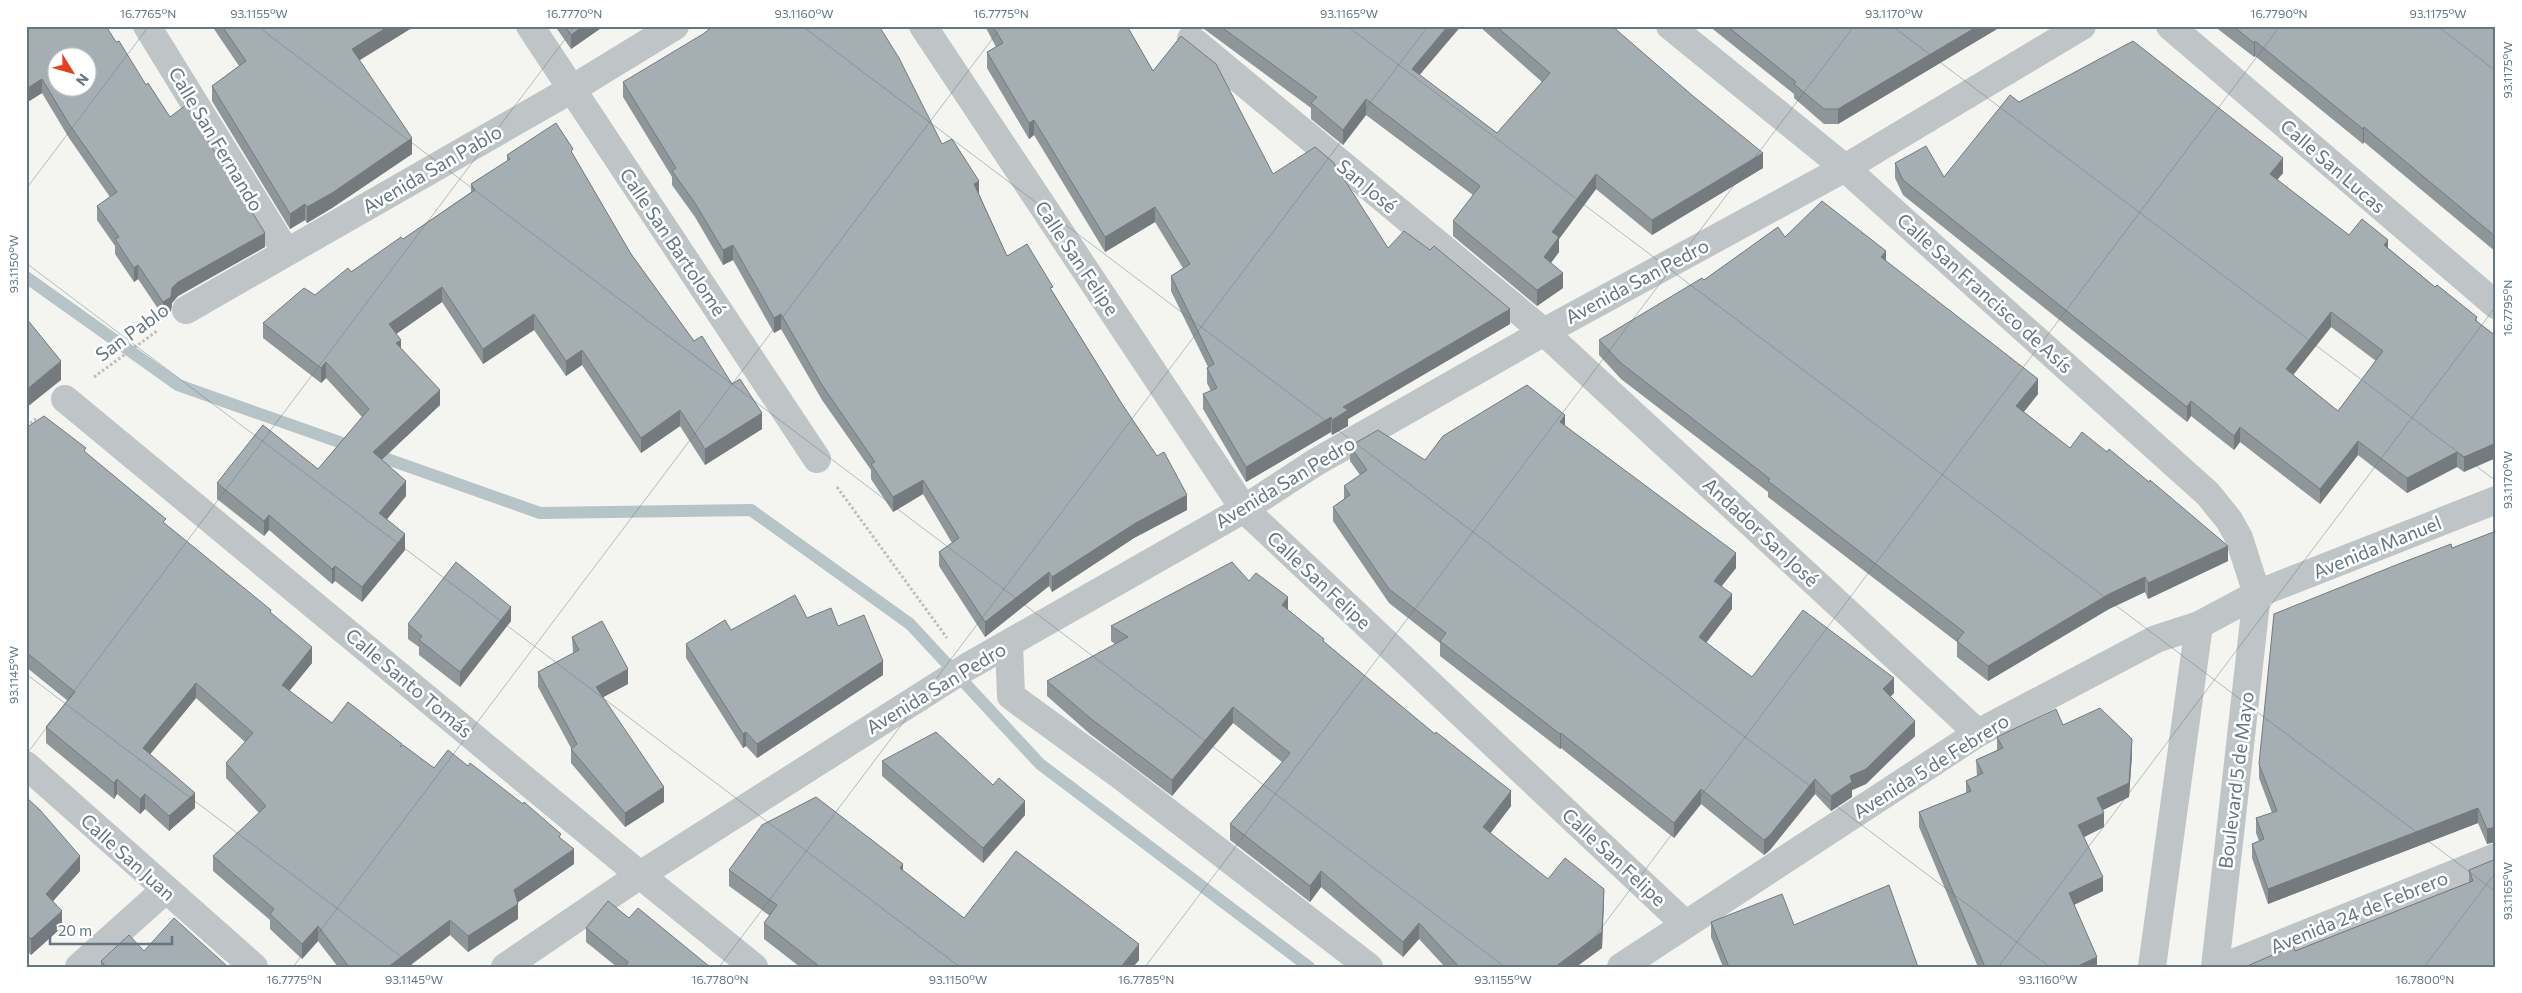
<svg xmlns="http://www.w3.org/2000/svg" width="2522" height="993" font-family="Commissioner,sans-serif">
  <rect width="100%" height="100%" fill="#f4f4f0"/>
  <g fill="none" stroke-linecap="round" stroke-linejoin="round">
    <path stroke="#b6c4c7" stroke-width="12" d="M26,277l152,108 362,128 211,-3 159,114 130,140 269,203"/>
    <path stroke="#bbbdbf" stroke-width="3" stroke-dasharray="2.5 2.5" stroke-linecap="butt" d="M94,377l63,-46
      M26,426l10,-7
      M837,487l110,151"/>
    <path stroke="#bfc4c6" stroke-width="28" d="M147,26l139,226
      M530,26l287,433
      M923,26l321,483 441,415
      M1670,26l175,142 363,326 21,26 10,18 18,56 -42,373
      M2170,26l326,279
      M1191,39l353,293 434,401
      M186,310l386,-221 103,-63
      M65,399l575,476 114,92
      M1009,644l2,52 110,80 248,191
      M26,765l228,202
      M79,967l86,-77
      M505,967l135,-92 327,-208 277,-158 72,-47 228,-130 301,-164 237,-142
      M1621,967l357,-234 178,-94 43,-14 58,-31 239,-94
      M2152,967l47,-342
      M2223,967l273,-110"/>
  </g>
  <path fill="#8e969a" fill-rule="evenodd" d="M26,26l120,59 119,162 -87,49 -6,7 -1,8 -8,5 -25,-37 -4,3 -19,-28v-8l-18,-26v-14l13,-9 -41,-59 -27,-45 -16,10z
    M212,26h203l-56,34 53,94 -80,54 -25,15 -2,-3 -15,9 -78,-128v-15l27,-20z
    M555,26h49l-33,23z
    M985,26h142l26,45 120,103 115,74 122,76 -162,95v7l-16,9 -1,-3 -85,50 -43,-73v-15l8,-3 -4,-8v-15l1,-1 -37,-76v-15l12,-8 -28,-46 -50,30 -71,-117 -5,4 -42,-71v-16l9,-5z
    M1200,26h261l-42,49 78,58 45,-51 -63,-56h133l151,142 -111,67 -56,-46 -37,50v13l-8,11 12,25 -26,18 -84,-70v-15l20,-26 -107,-80 -23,30 -32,-26v-11z
    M1709,26h293l-164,98h-14l-30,-26v-4z
    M2214,26h282v226l-132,-110 -1,2 -108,-88 -1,1z
    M623,82l319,62 37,50 28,62 46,36 134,218 -53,28 -82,54 -3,-6 -64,51 -46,-71v-14l13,-9 -29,-49 -30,18 -22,-33v-9l-49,-70 -41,-71 -7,4 -41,-73 -10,5 -28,-48 -23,-32v-8l-49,-80z
    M2019,102l264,71 -6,7 72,55 39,13 47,39 42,30 -13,155 -7,-5 -50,26 -49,-38 -38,49 -80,-62 -6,8 -43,-34 -4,6 -284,-227 -8,-17v-15l49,14zM2331,327l45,34 -38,50 -45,-36z
    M507,155h66l58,99 63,87 38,43 30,45 -57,36 -25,-39 -39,27 -59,-88 -16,11 -32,-46 -51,34 -41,-62 -46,32 5,15 39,56 -59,55 25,36 -19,23 18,31 -43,52 -27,-21 -3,3 -63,-54 -5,6 -47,-37v-16l101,-14 44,-52 -36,-39 -5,5 -58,-45v-15l52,-28 88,-56 68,-47v-8l36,-23z
    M1785,237l101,24 152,133 -14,18 46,36 158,113 -80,38 -3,-7 -36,17 -121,72 -31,-24v-15l-189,-145v-5l-147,-113 -22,-24v-15l105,-60z
    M1565,426l171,142 -14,18 10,23 -26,34 46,34 142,16 -4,4 25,39 -49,48 -14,6v7l-21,14 -16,-17 -45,56 -6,5 -63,-51 -27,34 -113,-90 -1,1 -120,-93v-13l-51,-40 -56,-82v-14l11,-8v-13l16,-11 -10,-14v-15l75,14z
    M26,428l60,25 80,72 105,89 41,49 -23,28 43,32 70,23 32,22 34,-2 93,73 13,25 -57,39 1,16 -50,33 -18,-17 -42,32h-70l-20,-26 -16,18 -32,-30v-9l-57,-49v-15l46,-43 -33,-35v-15l19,-21 -49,-44 -46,56 45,54 -26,23 -24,-22 -5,5 -23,-20 -3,5 -68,-56v-16l22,-26 -42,-34z
    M2496,531l-9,313 -9,-21 -210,81 -16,-46v-14l7,-3 -3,-8v-15l16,-5 -13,-35v-14z
    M1288,610l223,196 -21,27 58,46 56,25 -2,44 -26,19h-131l-26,-28 -16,18 -82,-70 -11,15 -80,-62v-16l52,-62 -49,-39 -61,73 -82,-62 -43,-38v-15l68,-37 -4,-3v-15z
    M807,618l31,8 45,49 -126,83 -11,-12 -3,2 -57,-90v-14l45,-14z
    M511,621l-51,66 -41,-32v-8l-11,-8v-15z
    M572,637l56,47 -25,13 61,105 -39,25 -54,-64v-15l-33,-61v-15l35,-19z
    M2063,725l69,29 -3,43 -26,13 1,17 -20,10 19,54 -29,14 23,62h-119l-59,-140v-15l47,-19v-12l11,-5 -1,-16 21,-10v-13z
    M882,761l143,54 -42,48 -101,-87z
    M26,797l54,74 -27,30 9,26 -31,28 -5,-5z
    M2496,859v108l-201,-16 174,-69v-12z
    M729,870l174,1 61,47 175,42 -6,7h-333l-36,-28v-16l6,-7 -41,-30z
    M629,918l81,49h-93l-31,-25v-14z
    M1711,922l83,3 124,42h-195l-12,-30z
    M144,951l84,16h-127v-6z"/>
  <path fill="#747a7d" d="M389,26h26l-63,39v-16z
    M583,26h21l-33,23v-14z
    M1448,26h13l-49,58v-15z
    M1978,26h24l-164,98v-15z
    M2255,41v15l-1,1v-14z
    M42,79v14l-16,10v-14z
    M1366,99v16l-23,30v-15z
    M1034,120v15l-5,4v-16z
    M2364,127v15l-1,2v-15z
    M412,138v16l-80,54 -25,15v-16z
    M1763,153v15l-111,67v-15z
    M2283,158v15l-13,15v-14z
    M1596,174v15l-37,50v13l-15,20v-15l8,-25z
    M979,181v15l-5,-12z
    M305,204v16l-15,9v-15z
    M1155,207v15l-50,30v-15z
    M265,233v14l-87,49 -6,7 -1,8 -8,5v-14l9,-14 6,-6z
    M2388,240v15l-4,-10z
    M733,245v15l-10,5v-15z
    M1886,251v16l-5,-10z
    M138,265v14l-4,3v-14z
    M1563,273v15l-26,18v-16z
    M442,287v15l-53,37v-15z
    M1510,309v15l-162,95v7l-16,9v-15l11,-13z
    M2331,312v15l-45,57v-15z
    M534,314v16l-51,34v-15z
    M781,314v15l-7,4v-15z
    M401,340v15l-5,-12z
    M582,350v15l-16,11v-15z
    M61,361v19l-35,28v-18z
    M326,362v16l-5,5v-15z
    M2038,379v15l-22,27v-15z
    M440,390v15l-67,63v-16z
    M2191,401v15l-4,6v-15z
    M680,410v16l-39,27v-15z
    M762,413v16l-57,36v-16z
    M1565,415v15l-5,-8z
    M1331,417v15l-85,50v-15z
    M2240,427v15l-6,8v-14z
    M2496,437v21l-32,14v-15z
    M2358,441v14l-38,49v-15z
    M2457,452v15l-50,26v-15z
    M923,480v14l-30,18v-15z
    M406,481v15l-27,33v-16z
    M1187,495v15l-53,28 -82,54v-15l82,-53z
    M269,515v15l-5,6v-15z
    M405,534v16l-43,52v-15z
    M2228,546v15l-80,38v-16z
    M1736,553v15l-22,27v-14z
    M335,566v15l-3,3v-15z
    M1049,572v14l-64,51v-15z
    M2145,577v15l-36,17 -121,72v-15l121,-72z
    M1732,594v15l-33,43v-15z
    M1288,597v16l-6,-8z
    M511,607v14l-51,66v-15z
    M312,647v16l-30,37v-15z
    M883,661v14l-126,83v-14z
    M628,669v15l-32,17v-14z
    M1894,678v15l-11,11v-15z
    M196,683v15l-53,65v-15z
    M1233,707v16l-61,73v-16z
    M1915,721v15l-49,48 -14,6v7l-21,14v-15l19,-20z
    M746,732v14l-3,2v-14z
    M1561,733v15l-1,1v-15z
    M2132,739v15l-3,43 -32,16v-15z
    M117,779v15l-3,5v-16z
    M1815,779v15l-45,56 -6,5v-15z
    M664,787v15l-39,25v-14z
    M1701,789v15l-27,34v-15z
    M1511,791v15l-28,37v-16z
    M195,793v15l-26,23v-15z
    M145,794v15l-5,5v-15z
    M1025,801v14l-42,48v-15z
    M2478,808v15l-210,81v-15z
    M2104,813v14l-26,13v-15z
    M2496,827v15l-9,2v-15z
    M574,849v15l-60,41v-15z
    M80,856v15l-34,38v-15z
    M903,864v16l-3,-12z
    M1321,871v16l-11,15v-16z
    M2103,877v14l-34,16v-14z
    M1604,889l-2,59 -26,19h-21z
    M518,904v15l-50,33v-16z
    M62,911v16l-31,28v-16z
    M450,920v15l-42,32h-20z
    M1419,923v16l-16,18v-15z
    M318,926v15l-16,18v-15z
    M1139,944v16l-6,7h-12z
    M2097,957v10h-21z"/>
  <path fill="#a5afb3" stroke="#747a7d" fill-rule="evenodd" d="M26,26h80l10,16 3,-1 27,44 2,-2 22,34 16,-12 79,128 -87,49 -6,6 -1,9 -8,5 -25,-37 -4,3 -19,-29 4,-2 -22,-31 20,-14 -48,-68 -27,-45 -16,10zM58,58h30v30h-30z
    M222,26h167l-37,23 60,89 -80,55 -25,14 -2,-3 -15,10 -78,-128 34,-25z
    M565,26h18l-12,9z
    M713,26h166l20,32 43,86 10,-5 27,42 -5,3 33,72 20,-12 26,43 -3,1 72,116 35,52 7,-4 23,43 -53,29 -82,53 -3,-5 -64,50 -46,-70 20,-14 -36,-58 -30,17 -22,-33 4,-2 -53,-77 -41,-71 -7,4 -41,-73 -10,5 -28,-47 -23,-32 4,-3 -53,-86 80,-48z
    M993,26h134l26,45 28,-35 35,28 57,110 42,-27 18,15 55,86 16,-17 26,19 4,-4 76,63 -167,98 5,3 -16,10 -1,-3 -85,50 -43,-73 14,-6 -10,-20 7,-4 -43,-88 19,-12 -35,-57 -50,30 -71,-117 -5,3 -42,-71 16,-9z
    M1220,26h228l-36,43 85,64 53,-60 -54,-47h116l81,70 70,57 -111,67 -56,-46 -44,58 7,5 -15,20 19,16 -26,17 -84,-69 27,-35 -114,-87 -23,31 -32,-27 6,-6z
    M1727,26h251l-140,83h-14l-30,-25 2,-2z
    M2233,26h263v211l-132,-110 -1,2 -108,-88 -1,2z
    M2133,41l150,117 -13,16 79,61 13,-16 26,21 -4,5 51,42 2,-2 40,32 -2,3 21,16v101h-1l1,1v5l-32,14 -7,-5 -50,26 -49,-37 -38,48 -80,-62 -6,9 -43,-35 -4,6 -284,-227 -8,-17 31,-17 18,31 66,-82 9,7zM2331,312l52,39 -45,60 -52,-42z
    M556,123l17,26 -2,2 60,103 63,87 8,-5 30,48 8,-5 22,34 -57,36 -25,-39 -39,28 -59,-88 -16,11 -32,-47 -51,35 -41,-62 -53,37 12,16 -5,3 44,47 -67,62 33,29 -27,32 26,21 -43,53 -27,-21 -3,3 -63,-54 -5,6 -47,-38 46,-58 55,44 51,-60 -43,-47 -5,6 -58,-45 41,-35 11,7 33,-27 3,4 50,-35 2,2 72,-49 -4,-6 39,-25 -3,-4z
    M1822,201l64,50 -5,6 157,122 -22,27 54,42 12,-16 25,20 2,-3 40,33 1,-2 78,66 -80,37 -3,-6 -36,17 -121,72 -31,-25 7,-9 -196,-151 2,-2 -149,-116 -22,-23 103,-62 2,2 74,-53 7,10z
    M26,318l35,43 -35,29z
    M1527,385l38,30 -5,7 176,131 -22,28 18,13 -33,43 53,40 51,-67 91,68 -11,11 32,32 -49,48 -16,7 2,6 -21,14 -16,-17 -45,56 -6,5 -63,-51 -27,34 -113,-90 -1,1 -120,-93 6,-8 -57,-44 -56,-82 17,-12 -6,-9 23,-16 -17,-24 28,-16 47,30 18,-24z
    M44,416l42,32 -2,3 82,68 -3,3 108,88 -1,2 42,35 -30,38 50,38 16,-21 54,42 -2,3 3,-2 31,23 14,-18 20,16 2,-3 53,41 1,-2 37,32 -2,3 15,12 -60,41 4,14 -50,32 -18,-16 -62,47h-39l-31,-41 -16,18 -32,-30 4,-5 -61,-53 53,-50 -40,-43 27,-30 -57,-50 -53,65 52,45 -26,23 -24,-22 -5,5 -23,-20 -3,4 -68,-56 29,-35 -49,-40v-224z
    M2496,531v296l-9,2 -9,-21 -210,81 -16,-45 12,-5 -8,-21 21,-7 -18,-47 15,-150 127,-51 50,-19 1,4z
    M456,562l55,45 -51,65 -41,-32 3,-4 -14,-12z
    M1232,562l17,19 7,-8 32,24 -6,8 42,34 -1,2 112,93 1,-2 75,59 -28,36 65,52 17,-21 39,31 -2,43 -47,35h-96l-40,-44 -16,19 -82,-71 -11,15 -80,-62 60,-71 -57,-46 -61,73 -82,-62 -43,-37 81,-44 -17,-11z
    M795,595l12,23 24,-10 7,18 26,-11 19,46 -126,83 -11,-12 -3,2 -57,-90 39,-24 6,10z
    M602,621l26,48 -32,18 68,100 -39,26 -54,-64 6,-5 -39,-72 41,-22 -7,-13z
    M2100,708l32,31 -3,44 -32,15 7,15 -26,12 25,52 -34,16 28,64 -21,10h-91l-66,-155 52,-21 -5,-10 17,-8 -7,-13 27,-12 -6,-11 59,-28 7,16z
    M936,732l57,53 6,-7 26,23 -42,47 -101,-87z
    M26,797l14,13 40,46 -34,38 16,17 -31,28 -5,-5z
    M816,797l87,67 -3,4 64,50 52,-67 123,93 -18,23h-301l-56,-44 13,-18 -48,-35 33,-45z
    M2496,859v108h-251l48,-21 2,5 178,-70 -4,-11z
    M1889,885l29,82h-189l-18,-45 71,-28 12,31z
    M608,901l21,17 9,-10 72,59h-85l3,-5 -42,-34z
    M174,918l54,49h-122l-5,-6 28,-26 15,16z"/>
  <path fill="none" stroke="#637681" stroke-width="1" stroke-opacity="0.45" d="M257,26l1248,941M802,26l1248,941M1347,26l1149,866M1892,26l604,455M2437,26l59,45M26,189l123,-163M26,263l934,704M26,674l389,293M26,755l549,-729M293,967l709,-941M719,967l709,-941M1145,967l709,-941M1572,967l708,-941M1998,967l498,-661M2424,967l72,-95"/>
  <g text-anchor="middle" stroke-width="5" stroke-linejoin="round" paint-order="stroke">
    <g font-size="19" fill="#637681" stroke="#fff">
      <text transform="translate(216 139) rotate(59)" y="7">Calle San Fernando</text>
      <text transform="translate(2333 166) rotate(41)" y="7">Calle San Lucas</text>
      <text transform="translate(432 169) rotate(-30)" y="7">Avenida San Pablo</text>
      <text transform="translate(1367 186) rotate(40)" y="7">San José</text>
      <text transform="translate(673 242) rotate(56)" y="7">Calle San Bartolomé</text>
      <text transform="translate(1077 258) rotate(56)" y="7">Calle San Felipe</text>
      <text transform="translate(1637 281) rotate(-28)" y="7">Avenida San Pedro</text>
      <text transform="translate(1985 293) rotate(42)" y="7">Calle San Francisco de Asís</text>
      <text transform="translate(132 332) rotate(-36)" y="7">San Pablo</text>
      <text transform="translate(1285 482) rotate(-31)" y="7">Avenida San Pedro</text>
      <text transform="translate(1761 532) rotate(43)" y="7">Andador San José</text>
      <text transform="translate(2377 547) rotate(-22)" y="7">Avenida Manuel</text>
      <text transform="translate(1319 580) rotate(43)" y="7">Calle San Felipe</text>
      <text transform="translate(409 683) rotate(40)" y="7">Calle Santo Tomás</text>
      <text transform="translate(936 688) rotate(-31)" y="7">Avenida San Pedro</text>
      <text transform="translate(1931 766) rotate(-32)" y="7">Avenida 5 de Febrero</text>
      <text transform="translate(2236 780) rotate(-83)" y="7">Boulevard 5 de Mayo</text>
      <text transform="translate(128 857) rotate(42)" y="7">Calle San Juan</text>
      <text transform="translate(1614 857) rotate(43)" y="7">Calle San Felipe</text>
      <text transform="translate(2359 912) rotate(-22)" y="7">Avenida 24 de Febrero</text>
    </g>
  </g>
  <rect width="2522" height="993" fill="none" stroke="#ffffff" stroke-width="55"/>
  <g transform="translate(72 72) rotate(127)"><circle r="24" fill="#ffffff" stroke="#c1c8cd"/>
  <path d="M0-4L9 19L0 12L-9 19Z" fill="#e24222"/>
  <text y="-8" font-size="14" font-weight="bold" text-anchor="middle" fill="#637681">N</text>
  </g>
  <path d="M50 936v8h122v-8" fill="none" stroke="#637681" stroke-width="2.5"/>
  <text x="58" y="936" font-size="15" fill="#637681" stroke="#ffffff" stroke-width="4" paint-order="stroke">20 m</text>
  <rect x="28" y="28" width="2466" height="938" fill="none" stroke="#637681" stroke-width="2"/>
  <g font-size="12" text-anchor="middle" fill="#637681">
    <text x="148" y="18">16.7765°N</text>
    <text x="259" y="18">93.1155°W</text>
    <text x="574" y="18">16.7770°N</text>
    <text x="804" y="18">93.1160°W</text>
    <text x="1001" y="18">16.7775°N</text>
    <text x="1349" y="18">93.1165°W</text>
    <text x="1894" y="18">93.1170°W</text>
    <text x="2279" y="18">16.7790°N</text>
    <text x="2438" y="18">93.1175°W</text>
    <text transform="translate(2508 70) rotate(-90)" y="4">93.1175°W</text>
    <text transform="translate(14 264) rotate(-90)" y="4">93.1150°W</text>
    <text transform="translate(2508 308) rotate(-90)" y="4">16.7795°N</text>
    <text transform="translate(2508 480) rotate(-90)" y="4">93.1170°W</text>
    <text transform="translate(14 675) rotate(-90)" y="4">93.1145°W</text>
    <text transform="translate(2508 891) rotate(-90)" y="4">93.1165°W</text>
    <text x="294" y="984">16.7775°N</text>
    <text x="414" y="984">93.1145°W</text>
    <text x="720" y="984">16.7780°N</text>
    <text x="958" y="984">93.1150°W</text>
    <text x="1146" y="984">16.7785°N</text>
    <text x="1503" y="984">93.1155°W</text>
    <text x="2048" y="984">93.1160°W</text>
    <text x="2425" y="984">16.7800°N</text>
  </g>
</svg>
